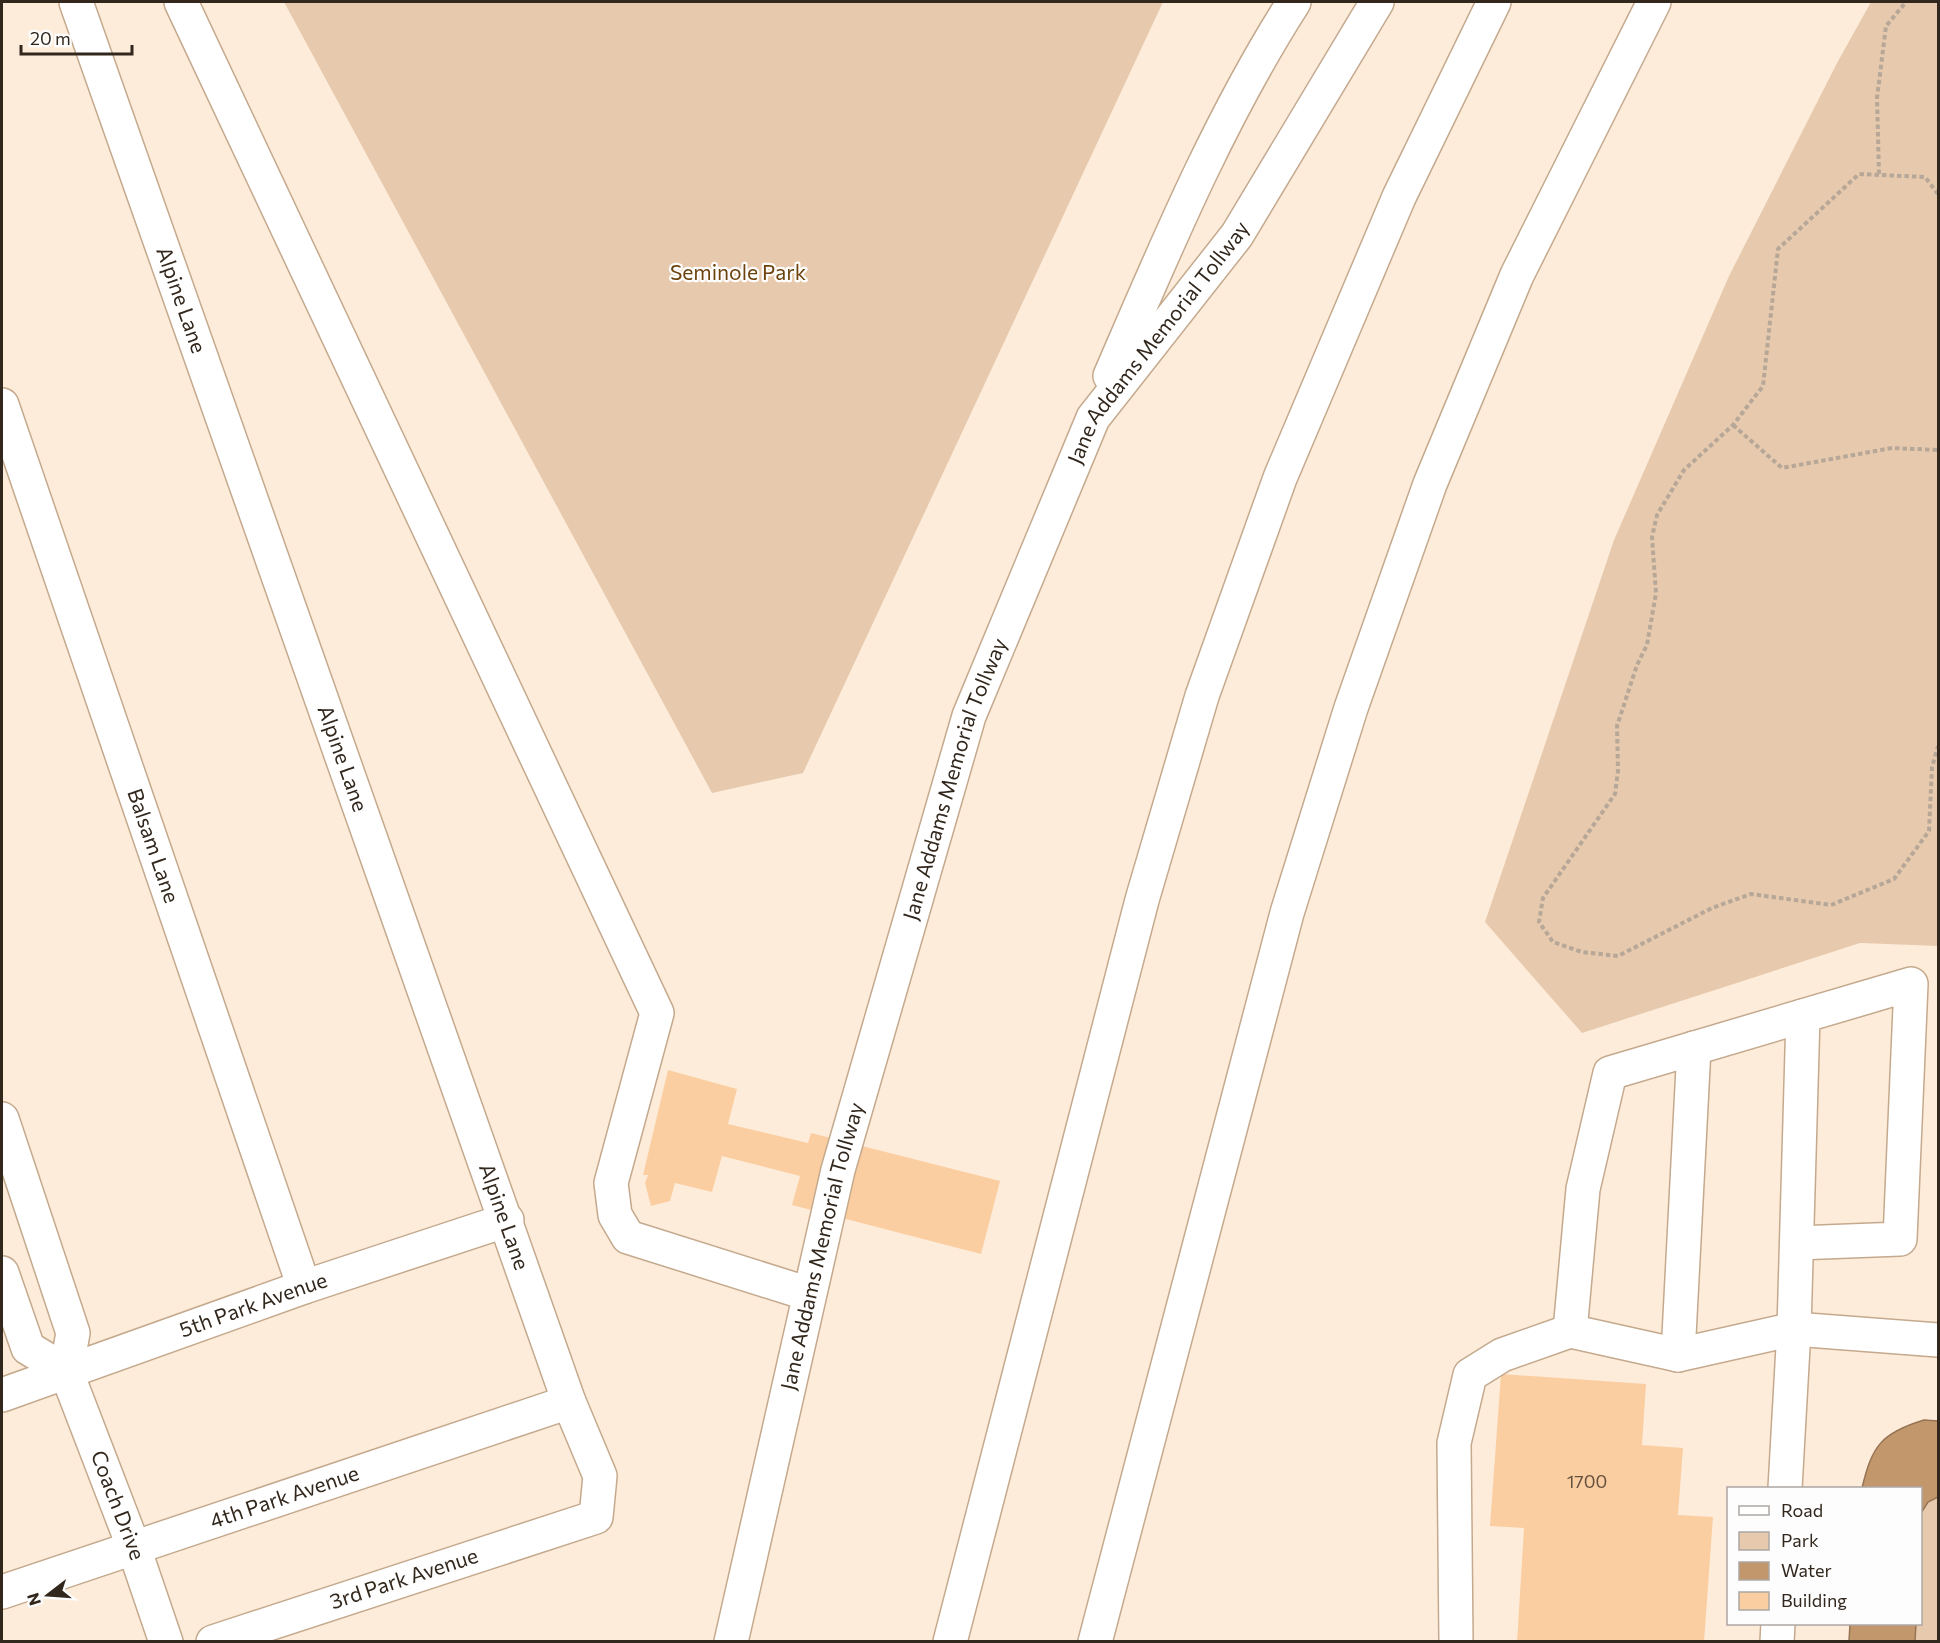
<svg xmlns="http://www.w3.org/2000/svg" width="1940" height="1643" font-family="Commissioner,sans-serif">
  <rect width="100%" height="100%" fill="#feecdb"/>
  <path fill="#e7caad" d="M284,2h879l-360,771 -91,20z
    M1871,2h67v944l-78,-3 -278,90 -97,-111 129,-382 115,-264 108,-213z
    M1938,1497v144l-23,1 1,-18h4l1,-111 7,-12z"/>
  <path fill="#c2976c" stroke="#977554" stroke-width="1.5" d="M1924,1420l14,1v76l-10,5 -7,11 -1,-25h-58c10,-42 19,-55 62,-68z
    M1850,1624h66l-1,17h-66z"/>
  <path fill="#fbcea1" d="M668,1070l69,19 -9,35 80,19 3,-10 189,48 -19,73 -189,-49 8,-29 -78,-20 -10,36 -37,-9 -5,18 -19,5 -6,-23 3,-8h-5z
    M1501,1374l145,10 -4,61 41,3 -5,67 35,2 -9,125h-187l7,-114 -34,-2z"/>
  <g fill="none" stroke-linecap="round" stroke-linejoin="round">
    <g stroke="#c4a98d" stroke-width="36">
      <g id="minor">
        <path id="s1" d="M76,2l493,1400 31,74 -4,41 -383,125"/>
        <path d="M181,2l476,1011 -46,170 4,32 13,22 181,57"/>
        <path id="s2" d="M2,405l302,882"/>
        <path id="s3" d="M2,1119l71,214 -7,38 68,177 32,94"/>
        <path d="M1797,1243l103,-4 11,-255 -301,89 -27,116 -13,142 108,24 116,-26 144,11"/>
        <path d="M2,1273l26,75 38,23"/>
        <path d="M1678,1355l16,-307"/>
        <path id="s4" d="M2,1395l302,-108 203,-67"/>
        <path d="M1785,1488l9,-159 9,-313"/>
        <path id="s5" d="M2,1592l567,-190"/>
        <path d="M1456,1642l-2,-199 16,-68 32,-20 68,-24"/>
        <path d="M1777,1642l1,-18"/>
      </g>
    </g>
    <g stroke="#c4a98d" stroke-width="36">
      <g id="highway">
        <path d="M1110,376c55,-127 109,-257 184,-374"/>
        <path id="s6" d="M731,1642l107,-472 131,-454 124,-298 144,-183 140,-233"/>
        <path d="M950,1642l192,-742 60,-204 78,-218 119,-281 95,-195"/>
        <path d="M1095,1642l192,-729 64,-205 79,-224 87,-209 137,-273"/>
      </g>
    </g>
    <path stroke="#b6a798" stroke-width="4" stroke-dasharray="4.5 3" stroke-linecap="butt" d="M1879,174l-2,-76 9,-72 20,-24
      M1938,194l-13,-17 -66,-3 -81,75 -15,137 -30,39 -49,45 -27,45 -5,22 4,56 -9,52 -10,20 -20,61 1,45 -3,23 -72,104 -4,24 14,20 29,10 36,4 94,-48 39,-14 80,11 63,-26 35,-48 3,-64 6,-21
      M1733,425l49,43 110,-20 46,2"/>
    <use href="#minor" stroke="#fff" stroke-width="33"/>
    <use href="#highway" stroke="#fff" stroke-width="33"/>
  </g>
  <g text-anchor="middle" stroke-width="4.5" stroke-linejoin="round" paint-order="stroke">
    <g font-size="18" fill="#64513e">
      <text x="1587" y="1488">1700</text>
    </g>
    <g font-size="21" fill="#6c420d" stroke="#fdfdfd">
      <text x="738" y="280">Seminole Park</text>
    </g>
    <g font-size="21" fill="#32271d" stroke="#fdfdfd">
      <text dy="7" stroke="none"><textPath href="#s1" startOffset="316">Alpine Lane</textPath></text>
      <text dy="7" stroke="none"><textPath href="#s6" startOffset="1378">Jane Addams Memorial Tollway</textPath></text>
      <text dy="7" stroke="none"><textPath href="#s1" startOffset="802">Alpine Lane</textPath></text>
      <text dy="7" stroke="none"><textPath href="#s6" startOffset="892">Jane Addams Memorial Tollway</textPath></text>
      <text dy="7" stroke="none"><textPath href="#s2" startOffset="466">Balsam Lane</textPath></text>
      <text dy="7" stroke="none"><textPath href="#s1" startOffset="1288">Alpine Lane</textPath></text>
      <text dy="7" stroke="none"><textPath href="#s6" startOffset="406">Jane Addams Memorial Tollway</textPath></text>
      <text dy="7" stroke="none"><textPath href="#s4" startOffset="267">5th Park Avenue</textPath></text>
      <text dy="7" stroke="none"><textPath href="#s5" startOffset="298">4th Park Avenue</textPath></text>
      <text dy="7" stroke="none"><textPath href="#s3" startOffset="408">Coach Drive</textPath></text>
      <text transform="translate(404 1579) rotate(-18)" y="7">3rd Park Avenue</text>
    </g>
  </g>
  <rect width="1940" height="1643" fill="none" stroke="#32271d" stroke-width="6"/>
  <rect x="1727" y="1487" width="195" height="138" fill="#fdfdfd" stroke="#aca7a3" stroke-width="1.5"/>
  <rect x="1739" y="1506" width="30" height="9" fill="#ffffff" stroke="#aca7a3" stroke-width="1.5"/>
  <text x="1781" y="1517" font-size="18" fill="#32271d">Road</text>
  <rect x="1739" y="1532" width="30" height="18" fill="#e7caad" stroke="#aca7a3" stroke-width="1.5"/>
  <text x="1781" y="1547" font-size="18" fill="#32271d">Park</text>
  <rect x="1739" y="1562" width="30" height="18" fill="#c2976c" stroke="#aca7a3" stroke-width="1.5"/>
  <text x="1781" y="1577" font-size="18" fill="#32271d">Water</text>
  <rect x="1739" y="1592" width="30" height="18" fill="#fbcea1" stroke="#aca7a3" stroke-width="1.5"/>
  <text x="1781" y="1607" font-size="18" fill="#32271d">Building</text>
  <g transform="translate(48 1595) rotate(253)" stroke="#fdfdfd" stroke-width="4.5" paint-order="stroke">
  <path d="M0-4.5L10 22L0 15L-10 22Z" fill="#32271d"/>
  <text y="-9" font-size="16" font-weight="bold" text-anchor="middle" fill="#32271d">N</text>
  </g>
  <path d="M21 45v9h111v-9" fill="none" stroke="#32271d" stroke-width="3"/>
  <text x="30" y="45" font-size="18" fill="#32271d" stroke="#fdfdfd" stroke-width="4.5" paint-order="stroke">20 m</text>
</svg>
